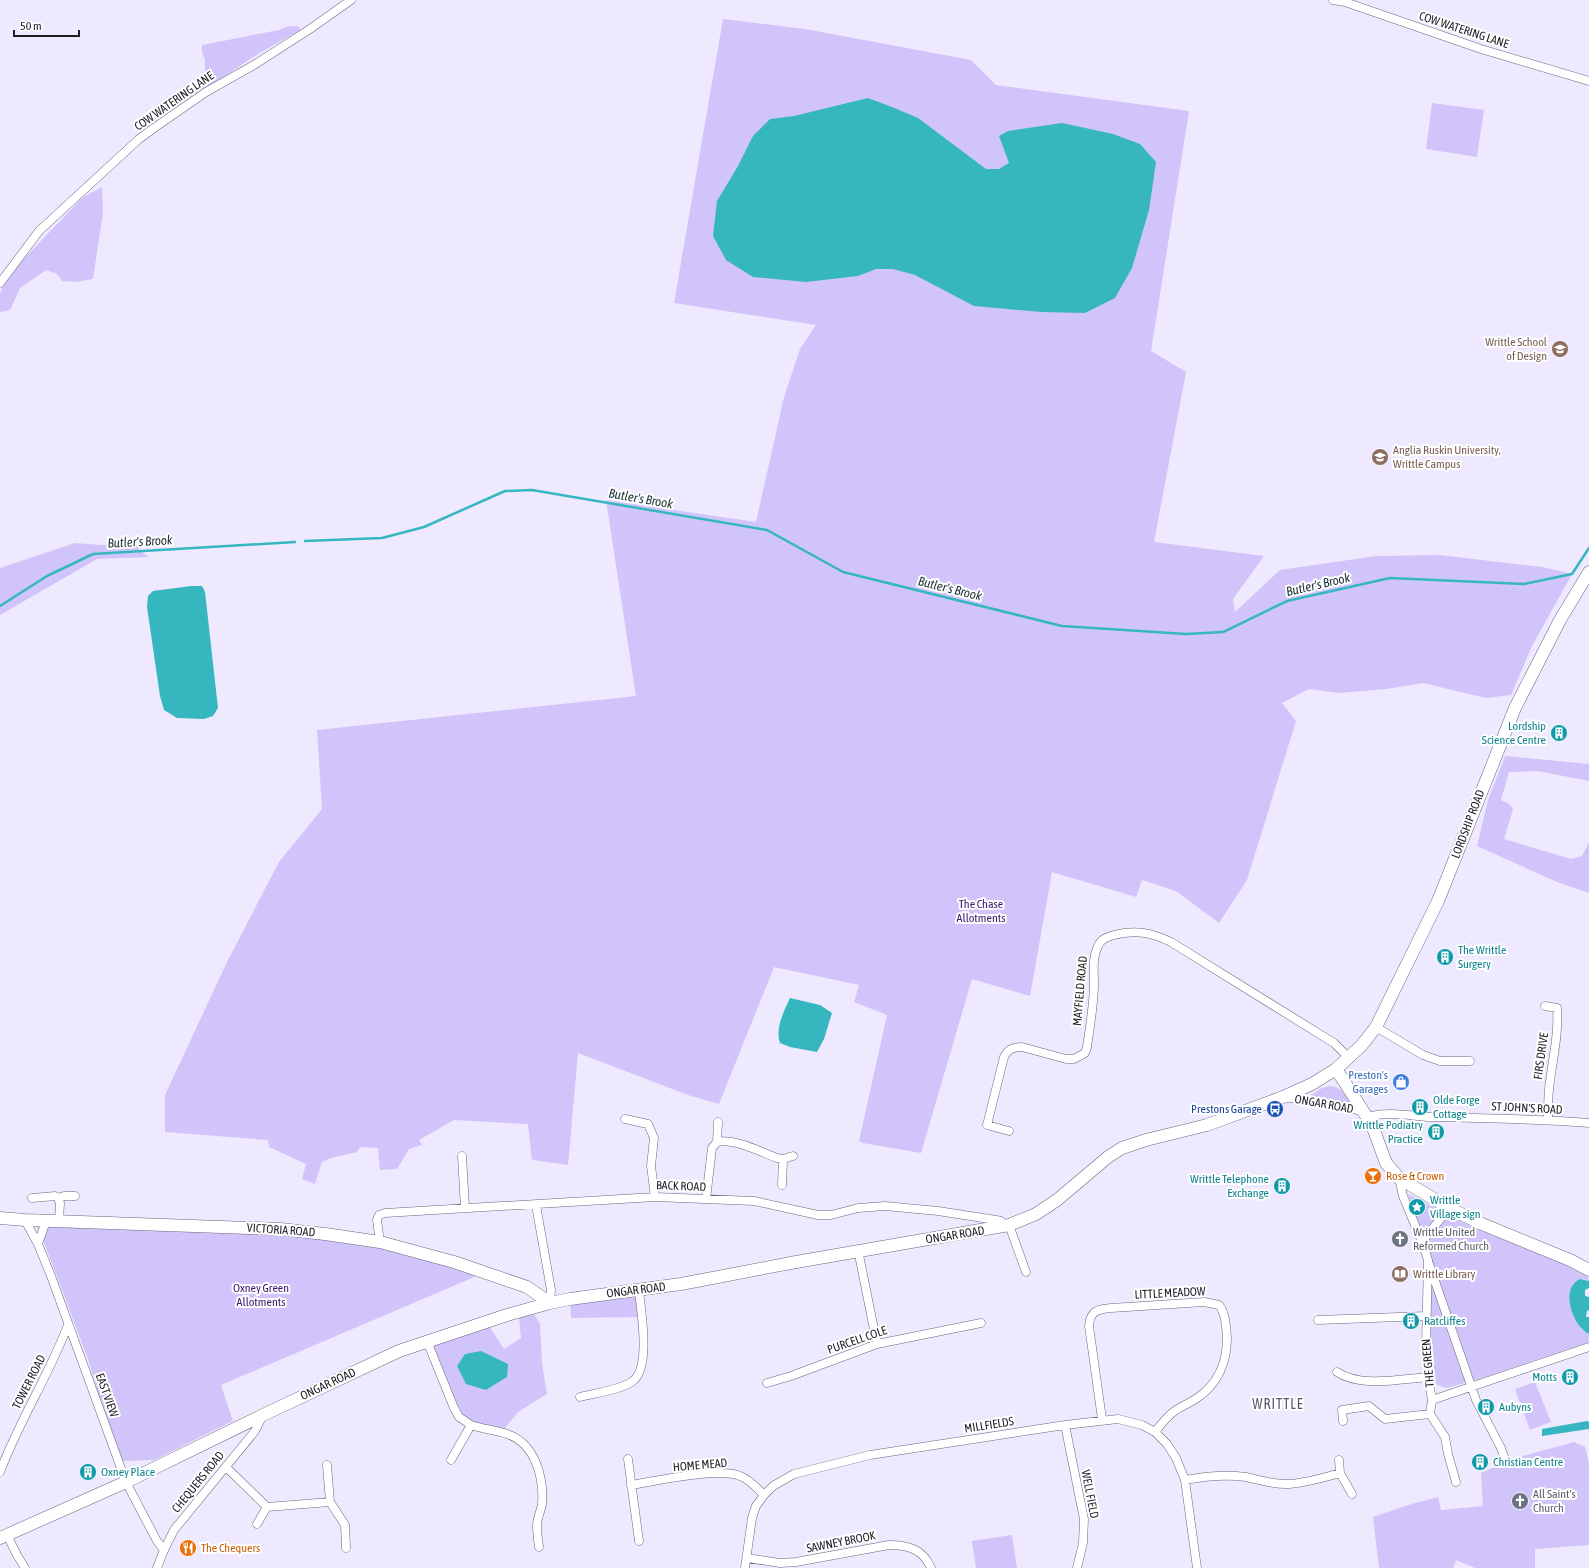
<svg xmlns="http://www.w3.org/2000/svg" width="1589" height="1568" font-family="'Asap Condensed',sans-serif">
  <rect width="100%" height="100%" fill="#eee9ff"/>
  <path fill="#d1c4fa" d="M723,19l82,10 166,31 25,25 193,26 -38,240 35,21 -32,170 110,14 -31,43 2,13 45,-42 96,-14 63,-1 103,12 30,7 -40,72 -21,49 -25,3 -63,-15 -37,6 -47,4 -30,-4 -27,14 14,18 -49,159 -28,43 -43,-32 -34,-11 -6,17 -84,-25 -22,124 -58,-17 -51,174 -58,-10 -4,-2 28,-126 -33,-13 5,-17 -85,-18 -55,137 -31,-9 -110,-42 -10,112 -36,-5 -4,-36 -74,-4 -35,20 3,5 -13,4 -12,20 -17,1 -2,-22 -18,-1 -3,5 -26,6 -9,4 -7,22 -13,-5 4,-15 -37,-17 -1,-7 -103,-8v-37l62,-133 52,-100 43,-53 -5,-79 319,-34 -30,-196 150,22 28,-125 16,-48 16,-24 -142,-22z
    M289,26l10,1 1,3 -42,24 -77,51 -7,1 2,-10 15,-7 14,-10v-19l-3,-7v-8l77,-15z
    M1432,103l52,7 -7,47 -51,-8z
    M102,187l1,25 -10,67 -17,3 -14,-1 -5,-7 -11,-4 -26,18 -10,22 -10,2v-18l3,-8 15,-21 64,-67z
    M75,543l26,2 35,-1 4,7 9,6 -52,2 -97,56v-47z
    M1505,756l84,8v17l-51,-10 -29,1 -8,28 8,4 4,5 -9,30 67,20 11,-3 7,-14v51l-32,-11 -80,-36 11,-46z
    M1330,1086c11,1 16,8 21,18l-41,-6 1,-3 11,-7z
    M1408,1194l66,34 87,34 27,15 1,4c-29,-11 -20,45 0,53v8l-110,37 -32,9 -10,-3 -4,-3 -1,-5 -2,-97 8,-3z
    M25,1220l300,14 161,38 -265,113 12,36 -79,39 -34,1h-2l-29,-99 -50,-133z
    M639,1291l1,26 -69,1 -1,-19z
    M533,1312l7,12 2,39 5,31 -29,18 -17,21 -36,-14 -8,-14 -27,-63 59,-16 15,23 17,-11 -2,-21z
    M1535,1382l16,40 -21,8 -15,-41z
    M1574,1442l11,5 4,18v80l-54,4v19h-60l-19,-8 -3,8h-74l-6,-51 35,-12 30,-8 3,13 42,-4 -2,-33 35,-15z
    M1012,1535l5,33h-41l-4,-27z"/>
  <path fill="#36b7c0" d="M868,98l24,9 26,11 68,51h13l10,-6 -10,-27 9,-5 54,-8 51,11 27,10 16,18 -7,48 -17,58 -17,30 -30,15 -44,-1 -67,-6 -59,-31 -22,-6h-17l-18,7 -52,6 -53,-5 -27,-17 -13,-24 4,-35 21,-35 15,-30 17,-17 24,-3z
    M191,586h11l3,6 13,116 -5,8 -9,3 -27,-1 -13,-8 -4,-14 -13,-89 1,-11 5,-5z
    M790,998l30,7 12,8 -8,26 -7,13 -27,-5 -10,-4c-5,-15 4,-32 10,-45z
    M1580,1279l9,2v7l-4,2v6l4,1v13l-2,1 -1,6h3v17c-16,-7 -30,-46 -9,-55z
    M481,1351l27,13 -1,13 -21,13 -20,-6 -9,-18 8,-12z
    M1587,1421l2,1v7l-47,7v-7z"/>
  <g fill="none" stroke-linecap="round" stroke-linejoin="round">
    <path stroke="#36b7c0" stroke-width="2.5" d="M305,541l77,-3 42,-11 81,-36 27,-1 235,40 76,42 219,54 124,8 37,-2 64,-31 103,-23 134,6 48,-10 17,-26
      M0,606l47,-30 46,-22 202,-12"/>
    <g stroke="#6b657d" stroke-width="9">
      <path id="street" d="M1333,0l12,2 136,47 108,32
        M0,283l39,-52 100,-92 15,-11 52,-36 48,-27 56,-36 41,-29
        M1545,1006l12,2c2,28 -5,53 -8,81 -1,10 -1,21 -1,31
        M1376,1027l47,28 17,6h30
        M1284,1097l54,8 26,7
        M1368,1117c20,-6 43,-1 64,0 52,1 105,2 157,6
        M625,1119l23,5 6,14 -3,28 4,31
        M1009,1131l-22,-6 17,-68c4,-8 9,-10 18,-10l44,12h8l11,-6 2,-6c3,-21 7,-43 7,-64 0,-13 -2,-25 4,-37 3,-7 9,-9 16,-11 21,-6 38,-2 57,7l163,101 15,15
        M717,1142l1,-20
        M462,1156l3,52
        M782,1185l1,-26
        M32,1198l23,-2 3,2 2,5 -1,18
        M58,1198l6,-2h11
        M706,1199l6,-51 5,-6c17,-4 44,10 60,16l6,1 10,-3
        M536,1205l15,85 -1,13
        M25,1220l13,24 13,32 75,206 31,59 7,9
        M1009,1225l17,47
        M380,1242l-3,-22 2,-5 6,-2 270,-16 99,4 64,14h13l27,-7 27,-2 53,5 58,9 5,1 3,5
        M1422,1242l27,-34
        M38,1244l8,-23
        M858,1250l19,94
        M1429,1264l47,136 25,48 5,15
        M1318,1320l108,-4
        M427,1341l27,67 5,9 12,8 -20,35
        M1337,1372c24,16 63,7 91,5
        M767,1383l24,-7 86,-32 104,-21
        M580,1397c15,-4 41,-7 53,-16 18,-14 8,-70 6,-90
        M1432,1400l157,-53
        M1430,1414l15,23 3,17 8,28
        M1102,1419l-13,-93c1,-15 9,-17 22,-18l93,-6 15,3c7,9 7,22 8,33 0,24 -9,46 -30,60 -7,5 -15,8 -21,12 -9,6 -15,14 -21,22
        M1343,1421l-1,-11 27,-4 16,13 45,-5 2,-14 -4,-23 -2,-31 2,-86 -6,-18 -19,-46 -4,-18
        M471,1425c12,4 24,5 36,9 28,9 37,43 35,70 -1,7 -5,14 -5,21 0,7 1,15 2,22
        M1065,1425l19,94 -1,24 -6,25
        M628,1459l11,82
        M1339,1460l1,13
        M226,1467l41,40
        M0,1472c19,-51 49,-97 68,-147
        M1185,1480c21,-4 40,-6 61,-3 14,3 28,8 43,7 17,-1 34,-6 51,-11l12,21
        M631,1485c24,-4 89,-18 109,-9 9,3 17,12 24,19
        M330,1502l15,23 1,23
        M257,1524l10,-17 63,-5 -3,-37
        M7,1535l10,20 8,13
        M747,1558l33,5 16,-1 93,-17c19,0 34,4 42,23
        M157,1568l7,-18 10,-20 81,-99 8,-16
        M745,1568l7,-50 4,-12 8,-11 9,-9 21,-12 76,-19 195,-30 53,-6 24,6 13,7 12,12 9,14 9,22 12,88"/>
    </g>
    <g stroke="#6b657d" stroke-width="13">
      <path id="secondary" d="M1336,1069l36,56 14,38 13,15 50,30 33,16 88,36 19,10
        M0,1218l25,2 255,9 45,5 55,8 74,20 73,25 23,16
        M0,1538l126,-56 137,-67 136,-64 108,-36 43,-12 20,-4 111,-15 115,-22 213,-37 27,-11 21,-14 51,-43 14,-9 24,-8 61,-15 76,-28 29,-13 24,-15 25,-23 15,-19 62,-126 77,-193 45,-88 29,-48"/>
    </g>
    <use href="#street" stroke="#fff" stroke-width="8"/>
    <use href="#secondary" stroke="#fff" stroke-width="12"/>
  </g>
  <defs>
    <g id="university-disc" transform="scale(0.9)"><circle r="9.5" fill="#8d6e63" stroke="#fff"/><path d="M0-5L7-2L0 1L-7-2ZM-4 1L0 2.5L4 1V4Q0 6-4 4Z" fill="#fff"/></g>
    <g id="building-disc" transform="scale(0.9)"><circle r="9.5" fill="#0f9aa8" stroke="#fff"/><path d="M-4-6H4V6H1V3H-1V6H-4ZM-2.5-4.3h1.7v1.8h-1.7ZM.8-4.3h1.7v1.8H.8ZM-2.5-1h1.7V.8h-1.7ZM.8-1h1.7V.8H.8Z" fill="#fff"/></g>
    <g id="shop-disc" transform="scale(0.9)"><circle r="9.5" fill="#3f7fe0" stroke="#fff"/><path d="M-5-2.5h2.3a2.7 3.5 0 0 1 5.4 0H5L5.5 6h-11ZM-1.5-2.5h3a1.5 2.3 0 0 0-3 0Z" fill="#fff"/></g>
    <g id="bus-disc" transform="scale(0.9)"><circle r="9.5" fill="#1a4fb4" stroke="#fff"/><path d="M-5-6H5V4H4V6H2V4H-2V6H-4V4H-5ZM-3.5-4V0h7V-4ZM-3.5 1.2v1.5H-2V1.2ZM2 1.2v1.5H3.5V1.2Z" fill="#fff"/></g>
    <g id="bar-disc" transform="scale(0.9)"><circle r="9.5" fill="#e8710a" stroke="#fff"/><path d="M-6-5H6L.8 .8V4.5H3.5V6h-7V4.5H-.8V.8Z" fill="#fff"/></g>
    <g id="sight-disc" transform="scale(0.9)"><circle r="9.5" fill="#0f9aa8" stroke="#fff"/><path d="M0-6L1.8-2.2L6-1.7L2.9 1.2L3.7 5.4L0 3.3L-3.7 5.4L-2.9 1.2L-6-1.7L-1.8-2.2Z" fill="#fff"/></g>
    <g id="church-disc" transform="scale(0.9)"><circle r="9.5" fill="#6b7280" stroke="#fff"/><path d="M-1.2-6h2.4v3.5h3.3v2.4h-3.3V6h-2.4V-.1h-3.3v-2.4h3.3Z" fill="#fff"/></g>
    <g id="library-disc" transform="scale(0.9)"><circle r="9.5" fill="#8d6e63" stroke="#fff"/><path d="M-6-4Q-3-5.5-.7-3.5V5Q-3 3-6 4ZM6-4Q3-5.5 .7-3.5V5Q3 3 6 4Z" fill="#fff"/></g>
    <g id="restaurant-disc" transform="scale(0.9)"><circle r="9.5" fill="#e8710a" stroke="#fff"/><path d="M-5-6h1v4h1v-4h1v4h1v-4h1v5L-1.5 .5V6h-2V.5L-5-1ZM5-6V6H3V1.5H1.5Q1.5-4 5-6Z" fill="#fff"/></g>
  </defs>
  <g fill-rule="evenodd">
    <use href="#university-disc" x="1560" y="349"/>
    <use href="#university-disc" x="1380" y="457"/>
    <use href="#building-disc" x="1559" y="733"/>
    <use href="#building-disc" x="1445" y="957"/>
    <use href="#shop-disc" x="1401" y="1082"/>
    <use href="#building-disc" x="1420" y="1107"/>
    <use href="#bus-disc" x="1275" y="1109"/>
    <use href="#building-disc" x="1436" y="1132"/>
    <use href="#bar-disc" x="1373" y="1176"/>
    <use href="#building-disc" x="1282" y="1186"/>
    <use href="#sight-disc" x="1417" y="1207"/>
    <use href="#church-disc" x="1400" y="1239"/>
    <use href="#library-disc" x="1400" y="1274"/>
    <use href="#building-disc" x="1411" y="1321"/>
    <use href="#building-disc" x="1570" y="1377"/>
    <use href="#building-disc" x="1486" y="1407"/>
    <use href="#building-disc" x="1480" y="1462"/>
    <use href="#building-disc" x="88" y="1472"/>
    <use href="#church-disc" x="1520" y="1501"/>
    <use href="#restaurant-disc" x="188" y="1548"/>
  </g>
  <g text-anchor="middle" stroke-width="4" stroke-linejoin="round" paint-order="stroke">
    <g font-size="12" fill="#1f1d26" stroke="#fff">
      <text transform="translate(1464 30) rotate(18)" y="4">COW WATERING LANE</text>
      <text transform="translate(174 101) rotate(-35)" y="4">COW WATERING LANE</text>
      <text transform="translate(1468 824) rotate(-69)" y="4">LORDSHIP ROAD</text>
      <text transform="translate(1080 991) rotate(-85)" y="4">MAYFIELD ROAD</text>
      <text transform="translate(1541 1056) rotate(-82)" y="4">FIRS DRIVE</text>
      <text transform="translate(1324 1104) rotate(10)" y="4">ONGAR ROAD</text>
      <text transform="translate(1527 1108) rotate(3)" y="4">ST JOHN'S ROAD</text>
      <text transform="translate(681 1186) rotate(2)" y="4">BACK ROAD</text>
      <text transform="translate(281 1230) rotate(4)" y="4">VICTORIA ROAD</text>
      <text transform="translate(955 1235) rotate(-9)" y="4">ONGAR ROAD</text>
      <text transform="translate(636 1290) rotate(-7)" y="4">ONGAR ROAD</text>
      <text transform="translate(1170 1293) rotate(-3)" y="4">LITTLE MEADOW</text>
      <text transform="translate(857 1340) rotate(-19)" y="4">PURCELL COLE</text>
      <text transform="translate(1428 1363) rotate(-95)" y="4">THE GREEN</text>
      <text transform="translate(29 1382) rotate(-63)" y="4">TOWER ROAD</text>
      <text transform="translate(328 1384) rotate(-25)" y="4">ONGAR ROAD</text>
      <text transform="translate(107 1395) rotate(70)" y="4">EAST VIEW</text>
      <text transform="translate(989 1425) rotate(-9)" y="4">MILLFIELDS</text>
      <text transform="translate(700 1465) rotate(-5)" y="4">HOME MEAD</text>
      <text transform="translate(198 1482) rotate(-51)" y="4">CHEQUERS ROAD</text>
      <text transform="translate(1090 1494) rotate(79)" y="4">WELL FIELD</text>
      <text transform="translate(841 1542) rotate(-11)" y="4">SAWNEY BROOK</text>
    </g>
    <g font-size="12" fill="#785e54" stroke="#fff" text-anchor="start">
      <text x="1547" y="346" text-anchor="end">Writtle School<tspan x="1547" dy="14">of Design</tspan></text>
      <text x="1393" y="454">Anglia Ruskin University,<tspan x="1393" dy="14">Writtle Campus</tspan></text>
      <text x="1413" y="1278">Writtle Library</text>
    </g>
    <g font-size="12" fill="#0d838f" stroke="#fff" text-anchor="start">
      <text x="1546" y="730" text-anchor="end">Lordship<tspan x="1546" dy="14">Science Centre</tspan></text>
      <text x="1458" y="954">The Writtle<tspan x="1458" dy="14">Surgery</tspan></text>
      <text x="1433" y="1104">Olde Forge<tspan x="1433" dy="14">Cottage</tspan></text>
      <text x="1423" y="1129" text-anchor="end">Writtle Podiatry<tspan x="1423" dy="14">Practice</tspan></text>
      <text x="1269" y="1183" text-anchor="end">Writtle Telephone<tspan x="1269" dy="14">Exchange</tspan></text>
      <text x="1430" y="1204">Writtle<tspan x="1430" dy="14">Village sign</tspan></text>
      <text x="1424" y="1325">Ratcliffes</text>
      <text x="1557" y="1381" text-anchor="end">Motts</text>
      <text x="1499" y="1411">Aubyns</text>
      <text x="1493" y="1466">Christian Centre</text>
      <text x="101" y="1476">Oxney Place</text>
    </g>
    <g font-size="12" fill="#3a166c" stroke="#fff">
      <text x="981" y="908">The Chase<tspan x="981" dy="14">Allotments</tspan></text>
      <text x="261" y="1292">Oxney Green<tspan x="261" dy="14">Allotments</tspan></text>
    </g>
    <g font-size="12" fill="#366cbe" stroke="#fff" text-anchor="end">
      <text x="1388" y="1079">Preston's<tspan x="1388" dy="14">Garages</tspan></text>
    </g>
    <g font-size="12" fill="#164399" stroke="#fff" text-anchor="end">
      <text x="1262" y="1113">Prestons Garage</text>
    </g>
    <g font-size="12" fill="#c56008" stroke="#fff" text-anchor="start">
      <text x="1386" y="1180">Rose &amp; Crown</text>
      <text x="201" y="1552">The Chequers</text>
    </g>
    <g font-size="12" fill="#5b616d" stroke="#fff" text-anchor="start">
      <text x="1413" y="1236">Writtle United<tspan x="1413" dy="14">Reformed Church</tspan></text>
      <text x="1533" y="1498">All Saint's<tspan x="1533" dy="14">Church</tspan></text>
    </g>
    <g font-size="13" font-style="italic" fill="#1d3334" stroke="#fff">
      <text transform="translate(641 498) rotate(10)" y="5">Butler's Brook</text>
      <text transform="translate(140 541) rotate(-3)" y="5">Butler's Brook</text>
      <text transform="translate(1318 584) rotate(-13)" y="5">Butler's Brook</text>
      <text transform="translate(950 588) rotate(14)" y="5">Butler's Brook</text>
    </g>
    <g font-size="14" letter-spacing="1" fill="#5a546b" stroke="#fff">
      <text x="1278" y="1409">WRITTLE</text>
    </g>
  </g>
  <path d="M14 30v6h65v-6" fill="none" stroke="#1f1d26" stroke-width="2"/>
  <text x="20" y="30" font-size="12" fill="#1f1d26" stroke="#ffffff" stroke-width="3" paint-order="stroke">50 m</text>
</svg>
